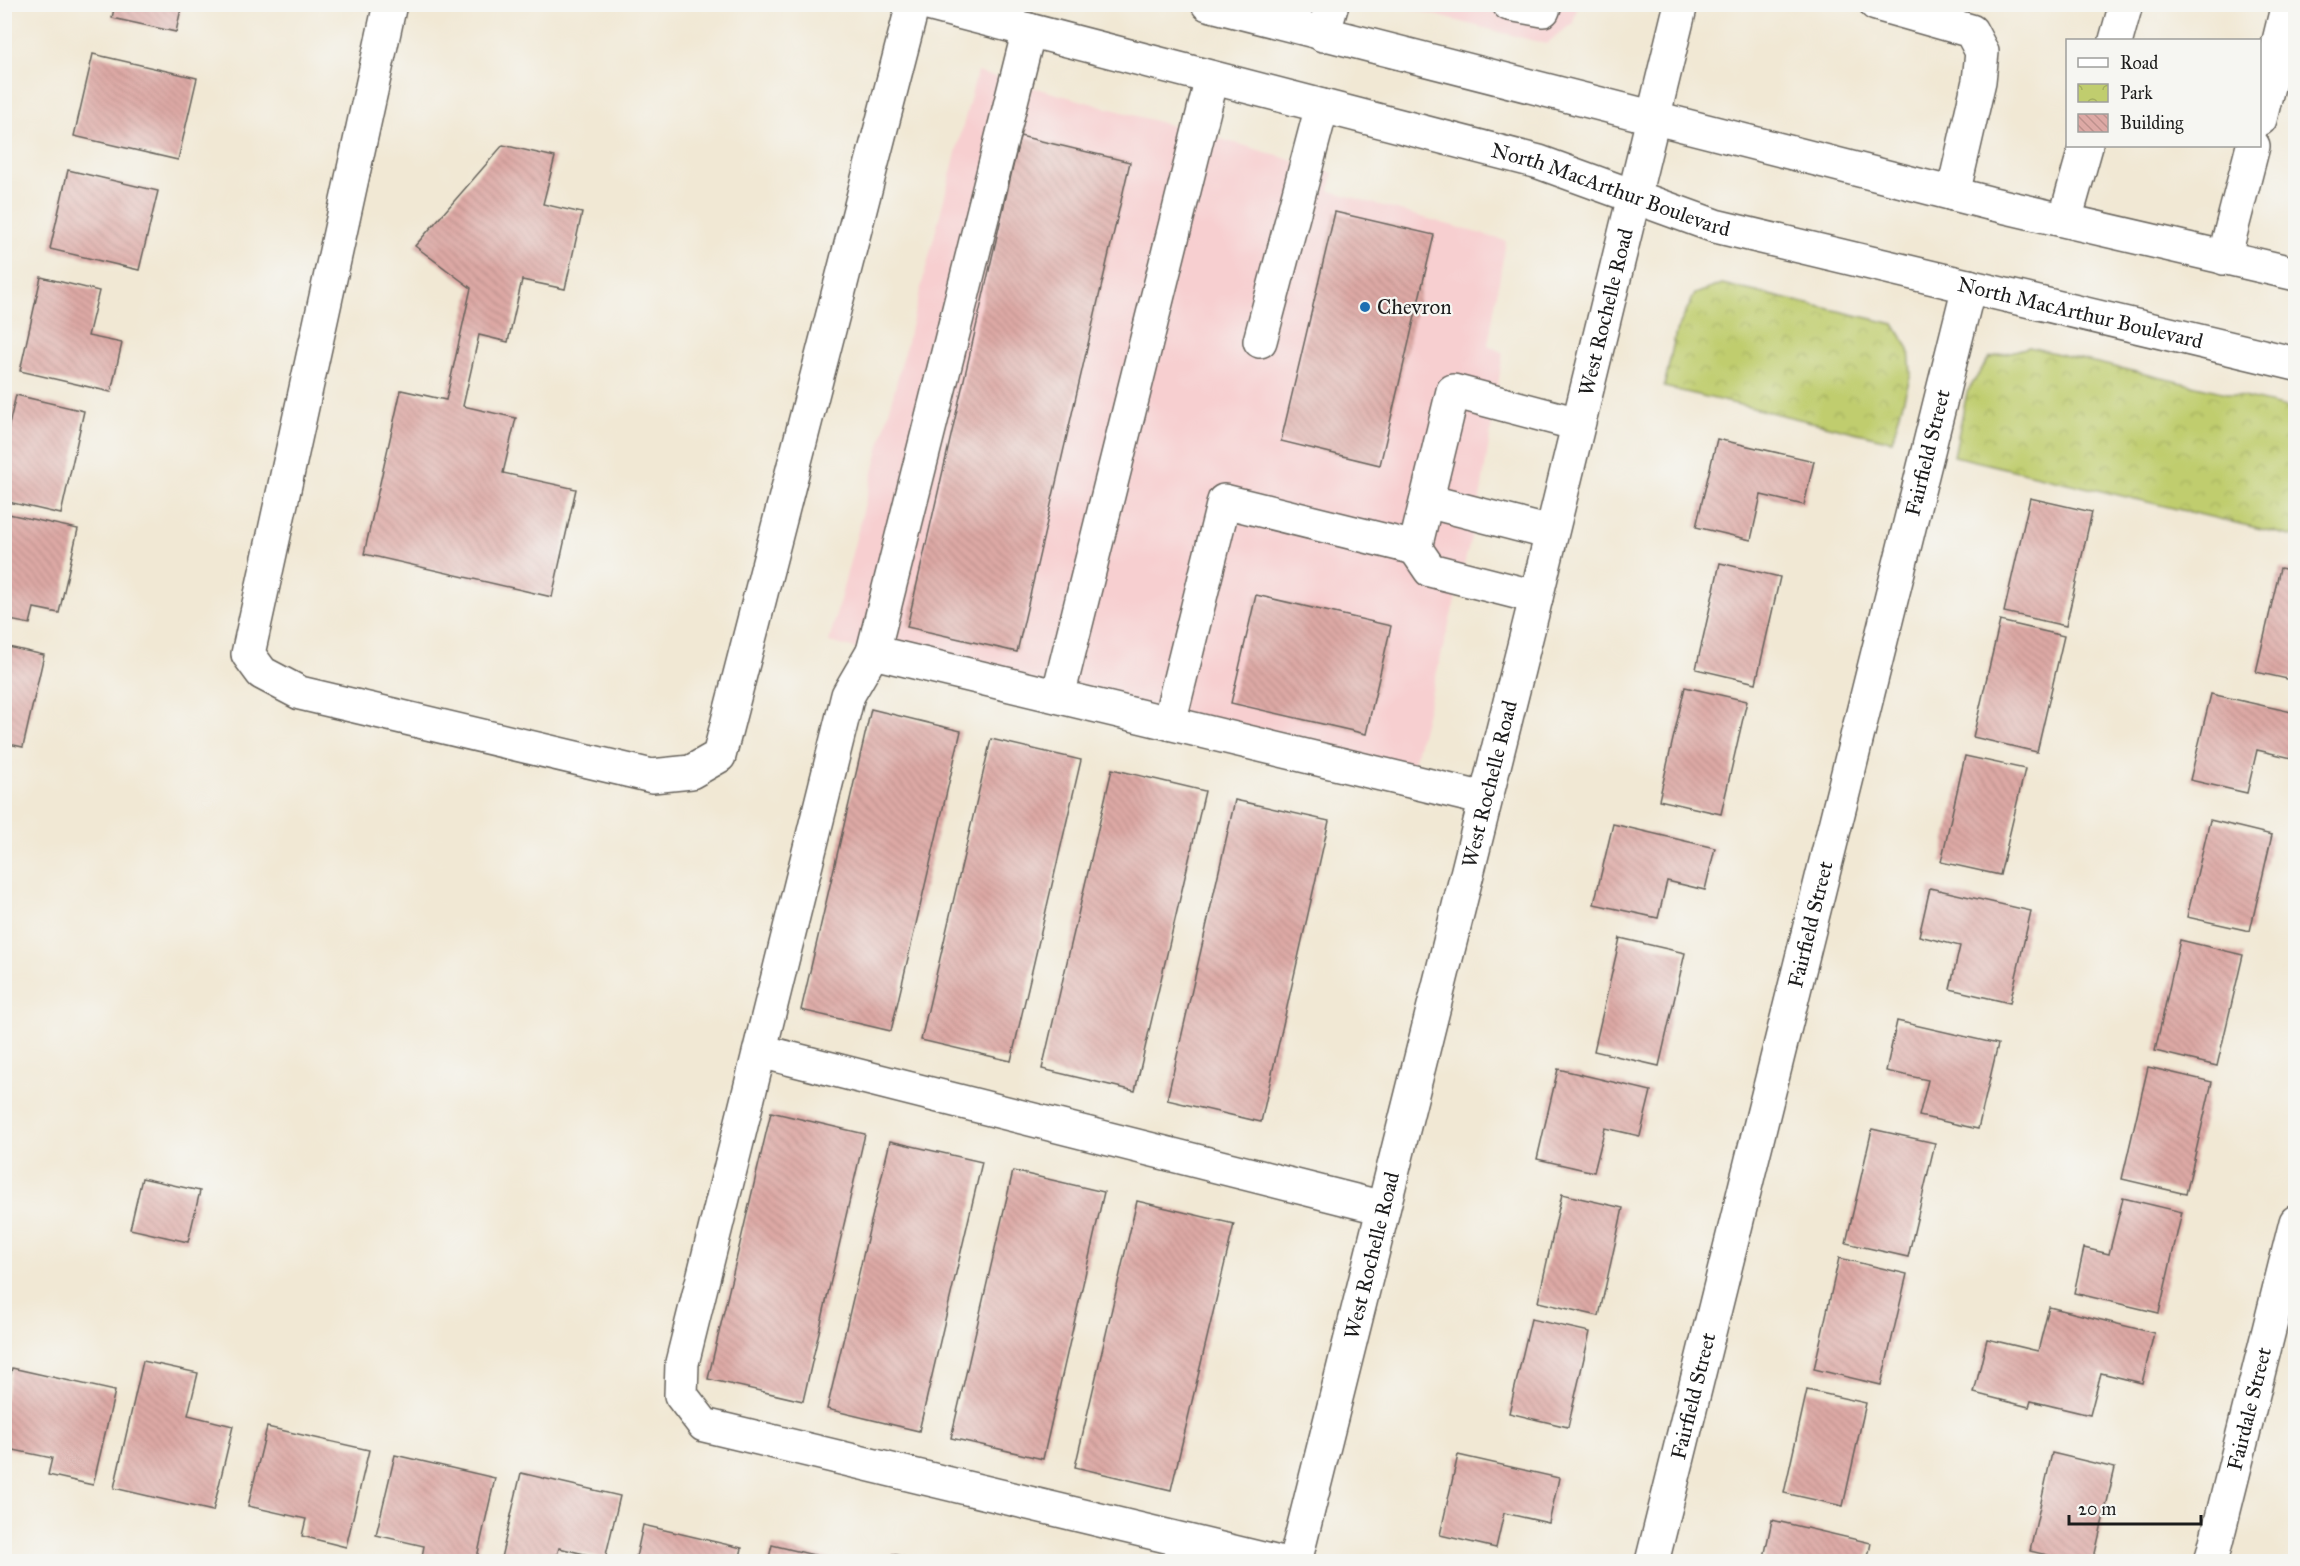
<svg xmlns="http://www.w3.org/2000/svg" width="2300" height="1566" font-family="'IM FELL Great Primer',serif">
  <defs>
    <pattern id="park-crowns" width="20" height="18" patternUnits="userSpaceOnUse" patternTransform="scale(1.5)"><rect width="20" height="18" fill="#c0cd6e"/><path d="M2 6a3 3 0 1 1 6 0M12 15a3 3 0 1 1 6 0" fill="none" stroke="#a4af5f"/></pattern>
    <pattern id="building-back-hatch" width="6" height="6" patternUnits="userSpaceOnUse" patternTransform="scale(1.5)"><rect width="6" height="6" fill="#dda9a5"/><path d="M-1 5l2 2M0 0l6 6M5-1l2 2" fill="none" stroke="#bd918d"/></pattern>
  </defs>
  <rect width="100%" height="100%" fill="#f6f6f2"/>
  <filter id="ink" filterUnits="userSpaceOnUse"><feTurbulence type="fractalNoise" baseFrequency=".0167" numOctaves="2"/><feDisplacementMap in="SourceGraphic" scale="12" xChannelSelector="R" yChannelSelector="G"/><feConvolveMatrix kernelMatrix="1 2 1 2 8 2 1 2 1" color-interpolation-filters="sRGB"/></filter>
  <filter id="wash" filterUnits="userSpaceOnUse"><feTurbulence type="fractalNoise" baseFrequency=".008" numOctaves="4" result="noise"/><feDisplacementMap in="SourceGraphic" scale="24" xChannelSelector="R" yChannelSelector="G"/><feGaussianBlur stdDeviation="1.35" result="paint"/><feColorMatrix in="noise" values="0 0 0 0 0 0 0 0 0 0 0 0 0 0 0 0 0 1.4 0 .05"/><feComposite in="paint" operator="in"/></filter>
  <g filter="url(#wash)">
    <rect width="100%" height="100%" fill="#f1e8d4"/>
    <path fill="#f7cfd0" d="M1396,5h182l-5,18 -27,21z
      M977,72l269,74 87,27 -3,18 176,50 -18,104 15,8 -24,153 -72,284 -578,-148z"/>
    <path fill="url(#park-crowns)" stroke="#6e7445" stroke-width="1.5" d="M1722,284l172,40 15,25 2,25 -19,67 -228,-54 12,-55 19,-38z
      M2029,347l266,62v128l-341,-81 13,-64 22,-34z"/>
    <g id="blocks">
      <path fill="url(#building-back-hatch)" d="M115,4h67l-6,28 -64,-14z
        M93,54l104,24 -19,82 -104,-24z
        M1020,136l110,26 -113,490 -110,-25z
        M503,145l52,12 -12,47 39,9 -17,76 -43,-9 -14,62 -29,-7 -16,71 53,12 -13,55 73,16 -24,108 -188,-43 37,-164 45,10 25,-112 -56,-42z
        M68,170l90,21 -19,79 -89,-21z
        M1335,212l99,23 -54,230 -99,-24z
        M41,277l58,14 -11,45 34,7 -11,49 -91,-21z
        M16,395l68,16 -23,103 -57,-13v-55z
        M1717,439l97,22 -10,44 -43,-10 -10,45 -55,-13z
        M2030,498l62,14 -26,114 -62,-14z
        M4,513l74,16 -19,84 -25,-5 -4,16 -26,-5z
        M1720,563l60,14 -24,106 -60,-14z
        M2280,568l16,3v110l-40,-9z
        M1256,595l135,31 -25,108 -135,-31z
        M2000,621l64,15 -27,116 -64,-15z
        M4,646l40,9 -21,92 -19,-4z
        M1685,687l62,14 -26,113 -62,-14z
        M2211,694l85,19v46l-39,-9 -10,43 -57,-13z
        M871,709l90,22 -70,300 -90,-21z
        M991,739l90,21 -70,301 -90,-21z
        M1965,756l60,13 -25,106 -59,-13z
        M1112,769l93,22 -70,300 -93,-22z
        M1235,800l94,21 -68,301 -94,-22z
        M2210,820l62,15 -22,96 -63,-14z
        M1613,824l102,24 -10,42 -38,-9 -9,37 -64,-14z
        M1930,888l101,23 -21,92 -60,-14 10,-43 -41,-10z
        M1620,938l65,15 -26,113 -65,-15z
        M2180,940l63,15 -26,111 -62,-15z
        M1897,1021l101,23 -20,85 -59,-13 9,-36 -42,-9z
        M2148,1067l64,15 -26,112 -64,-15z
        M1558,1069l93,22 -11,45 -35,-8 -11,44 -57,-13z
        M771,1112l94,22 -62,267 -95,-22z
        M1872,1129l63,14 -27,114 -62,-14z
        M890,1141l92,21 -63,269 -92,-22z
        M1013,1171l91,21 -61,267 -92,-21z
        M142,1178l58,13 -12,51 -58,-13z
        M1562,1194l61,14 -24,108 -61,-14z
        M2123,1198l59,14 -23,101 -85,-20 10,-45 25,6z
        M1137,1201l97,23 -63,266 -96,-23z
        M1839,1258l68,16 -26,111 -67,-16z
        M2049,1307l105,26 -12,50 -41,-10 -11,42 -59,-14 -2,6 -55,-14 13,-54 51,12z
        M1531,1319l59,13 -22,95 -59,-14z
        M143,1361l55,12 -10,42 45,11 -20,85 -99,-23z
        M12,1368l103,23 -22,94 -45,-10 4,-17 -48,-10v-46z
        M1807,1390l59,13 -23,103 -59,-13z
        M267,1427l102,23 -23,97 -44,-11 4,-17 -58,-13z
        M2052,1453l63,15 -22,94h-17l-46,-11z
        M395,1455l100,23 -19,84h-55l3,-16 -48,-11z
        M1458,1455l101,23 -10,45 -45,-10 -8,35 -56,-13z
        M521,1473l99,23 -15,63 -46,-11 -4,14h-55z
        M1772,1520l99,23 -4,19h-104z
        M643,1525l99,23 -3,14h-104z
        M772,1545l67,16v1h-71z
        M893,1554l28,7v1h-30z"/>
    </g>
  </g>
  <g filter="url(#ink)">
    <use href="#blocks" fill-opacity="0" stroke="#67635c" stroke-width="1.5"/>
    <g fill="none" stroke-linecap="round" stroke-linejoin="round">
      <g stroke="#67635c" stroke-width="36">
        <g id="minor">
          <path d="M390,4l-142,650 14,19 38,20 352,83 39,-4 28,-16 194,-752"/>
          <path d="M1509,4l34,6 2,-6"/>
          <path d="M1876,4l95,27 11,21 -3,29 -26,113"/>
          <path d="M1323,35l9,-31"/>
          <path d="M2116,40l10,-36"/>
          <path d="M2260,119l28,-115"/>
          <path d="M2065,220l21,-74"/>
          <path d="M2224,258l29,-112"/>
          <path d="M1260,341l62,-235"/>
          <path d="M1427,501l124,32"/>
          <path d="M1415,548l15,22 106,27"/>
          <path d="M873,652l156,-622"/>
          <path d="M1058,696l154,-618"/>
          <path d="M1169,723l55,-222 191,47 38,-157 125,33"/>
          <path d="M760,1051l623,157"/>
          <path d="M1275,1562l-571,-137 -23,-30 1,-32 166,-668 25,-43 612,147"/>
          <path id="s1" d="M1652,1562l317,-1276"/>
          <path id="s2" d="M2211,1562l85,-340"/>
        </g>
      </g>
      <g stroke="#67635c" stroke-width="36">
        <g id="major">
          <path id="s3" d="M928,4l611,158 176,64 581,138"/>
          <path d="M1208,4l781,199 307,71"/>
          <path id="s4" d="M1295,1562l238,-952 148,-606"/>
        </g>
      </g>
      <use href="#minor" stroke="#fff" stroke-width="33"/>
      <use href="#major" stroke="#fff" stroke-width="33"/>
    </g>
  </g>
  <circle fill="#1f6fb2" stroke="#f6f6f2" stroke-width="2" cx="1365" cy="307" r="6"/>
  <g text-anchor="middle" stroke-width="4.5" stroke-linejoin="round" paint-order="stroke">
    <g font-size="21" fill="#1c1c1c" stroke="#f6f6f2">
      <text dy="7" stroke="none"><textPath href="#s3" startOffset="708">North MacArthur Boulevard</textPath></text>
      <text dy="7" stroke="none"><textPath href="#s4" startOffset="1288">West Rochelle Road</textPath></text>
      <text dy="7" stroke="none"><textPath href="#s3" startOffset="1194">North MacArthur Boulevard</textPath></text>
      <text dy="7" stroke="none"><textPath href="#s1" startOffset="1143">Fairfield Street</textPath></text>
      <text dy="7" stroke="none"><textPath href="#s4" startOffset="802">West Rochelle Road</textPath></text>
      <text dy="7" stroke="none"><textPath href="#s1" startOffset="657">Fairfield Street</textPath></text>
      <text dy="7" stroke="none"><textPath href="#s4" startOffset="316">West Rochelle Road</textPath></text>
      <text dy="7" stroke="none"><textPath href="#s1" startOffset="171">Fairfield Street</textPath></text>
      <text dy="7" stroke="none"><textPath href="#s2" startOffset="158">Fairdale Street</textPath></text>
    </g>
    <g font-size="21" fill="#1c1c1c" stroke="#f6f6f2" text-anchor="start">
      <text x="1377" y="314">Chevron</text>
    </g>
  </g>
  <rect width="2300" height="1566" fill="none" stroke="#f6f6f2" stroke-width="24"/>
  <rect x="2066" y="39" width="195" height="108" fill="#f6f6f2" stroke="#9f9f9c" stroke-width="1.5"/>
  <rect x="2078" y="58" width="30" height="9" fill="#ffffff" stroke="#9f9f9c" stroke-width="1.5"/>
  <text x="2120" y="69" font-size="18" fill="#1c1c1c">Road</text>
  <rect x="2078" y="84" width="30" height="18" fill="url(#park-crowns)" stroke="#9f9f9c" stroke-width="1.5"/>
  <text x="2120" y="99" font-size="18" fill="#1c1c1c">Park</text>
  <rect x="2078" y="114" width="30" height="18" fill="url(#building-back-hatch)" stroke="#9f9f9c" stroke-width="1.5"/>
  <text x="2120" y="129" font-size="18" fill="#1c1c1c">Building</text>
  <path d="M2069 1515v9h132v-9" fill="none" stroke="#1c1c1c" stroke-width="3"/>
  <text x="2078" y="1515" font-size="18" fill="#1c1c1c" stroke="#f6f6f2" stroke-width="4.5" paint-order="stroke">20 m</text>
</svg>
